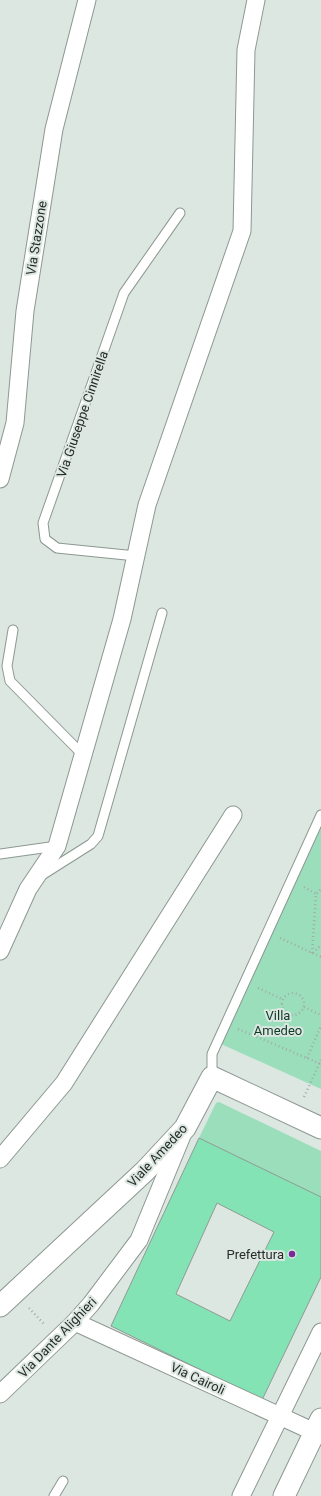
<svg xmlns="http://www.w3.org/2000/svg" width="321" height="1496" font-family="Roboto,sans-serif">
  <rect width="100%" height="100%" fill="#dbe7e0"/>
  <path fill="#9adebb" d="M321,828v261l-100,-45z
    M219,1102l102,49v46l-122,-59 17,-35z"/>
  <path fill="#83e3b4" stroke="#8f9a94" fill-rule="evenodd" d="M199,1138l122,59v80l-59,123 -151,-74zM217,1203l57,29 -44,89 -54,-27z"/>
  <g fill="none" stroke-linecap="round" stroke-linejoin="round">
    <g stroke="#8c9891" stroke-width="11">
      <path id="service" d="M136,556l-79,-8 -12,-9 -2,-16 81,-230 56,-80
        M13,630l-6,36 3,15 73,74
        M0,854l57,-8
        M42,875l49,-31 7,-8 64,-223
        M212,1077v-23l109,-239
        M54,1496l9,-15"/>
    </g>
    <g stroke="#8c9891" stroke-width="19">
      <path id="minor" d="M0,479l15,-56 10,-112 29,-182 33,-129
        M0,951l28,-62 29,-43 65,-227 25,-114 95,-274 4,-181 10,-50
        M0,1159l64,-76 169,-268
        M75,1322l246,113
        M0,1394l75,-72 16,-18 48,-64 44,-107
        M241,1496l80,-164"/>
    </g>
    <g stroke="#8c9891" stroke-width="23">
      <path id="tertiary" d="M0,1306l145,-135 40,-43 27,-51 109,51
        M284,1496l37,-77"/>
    </g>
    <path stroke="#a2aca6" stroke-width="2.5" stroke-dasharray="1 3" stroke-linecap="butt" d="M304,887l12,7
      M280,938l41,19
      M312,953l4,-59 5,-5
      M313,953l8,-8
      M258,988l24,11
      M282 1004a11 11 0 1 1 22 0a11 11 0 1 1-22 0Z
      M304,1007l17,8
      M238,1029l83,35
      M307,1058l14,-32
      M304,1097l17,-37
      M29,1308l16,17"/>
    <use href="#service" stroke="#fff" stroke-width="9"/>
    <use href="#minor" stroke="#fff" stroke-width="17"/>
    <use href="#tertiary" stroke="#fff" stroke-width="21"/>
  </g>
  <circle fill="#782a9b" stroke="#dbe7e0" stroke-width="1.5" cx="292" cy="1254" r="4"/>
  <g text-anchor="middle" stroke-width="4" stroke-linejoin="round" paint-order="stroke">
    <g font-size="13" fill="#272c29" stroke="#dbe7e0">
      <text transform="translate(36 238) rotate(-81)" y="5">Via Stazzone</text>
      <text transform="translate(82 414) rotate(-71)" y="5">Via Giuseppe Cinnirella</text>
      <text transform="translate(157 1155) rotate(-47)" y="5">Viale Amedeo</text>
      <text transform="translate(57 1337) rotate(-46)" y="5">Via Dante Alighieri</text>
      <text transform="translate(198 1378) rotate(25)" y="5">Via Cairoli</text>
    </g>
    <g font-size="13" fill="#0e3926" stroke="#dbe7e0">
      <text x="278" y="1020">Villa<tspan x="278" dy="15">Amedeo</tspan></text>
    </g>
    <g font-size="13" fill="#272c29" stroke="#dbe7e0" text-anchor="end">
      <text x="284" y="1259">Prefettura</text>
    </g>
  </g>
</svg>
